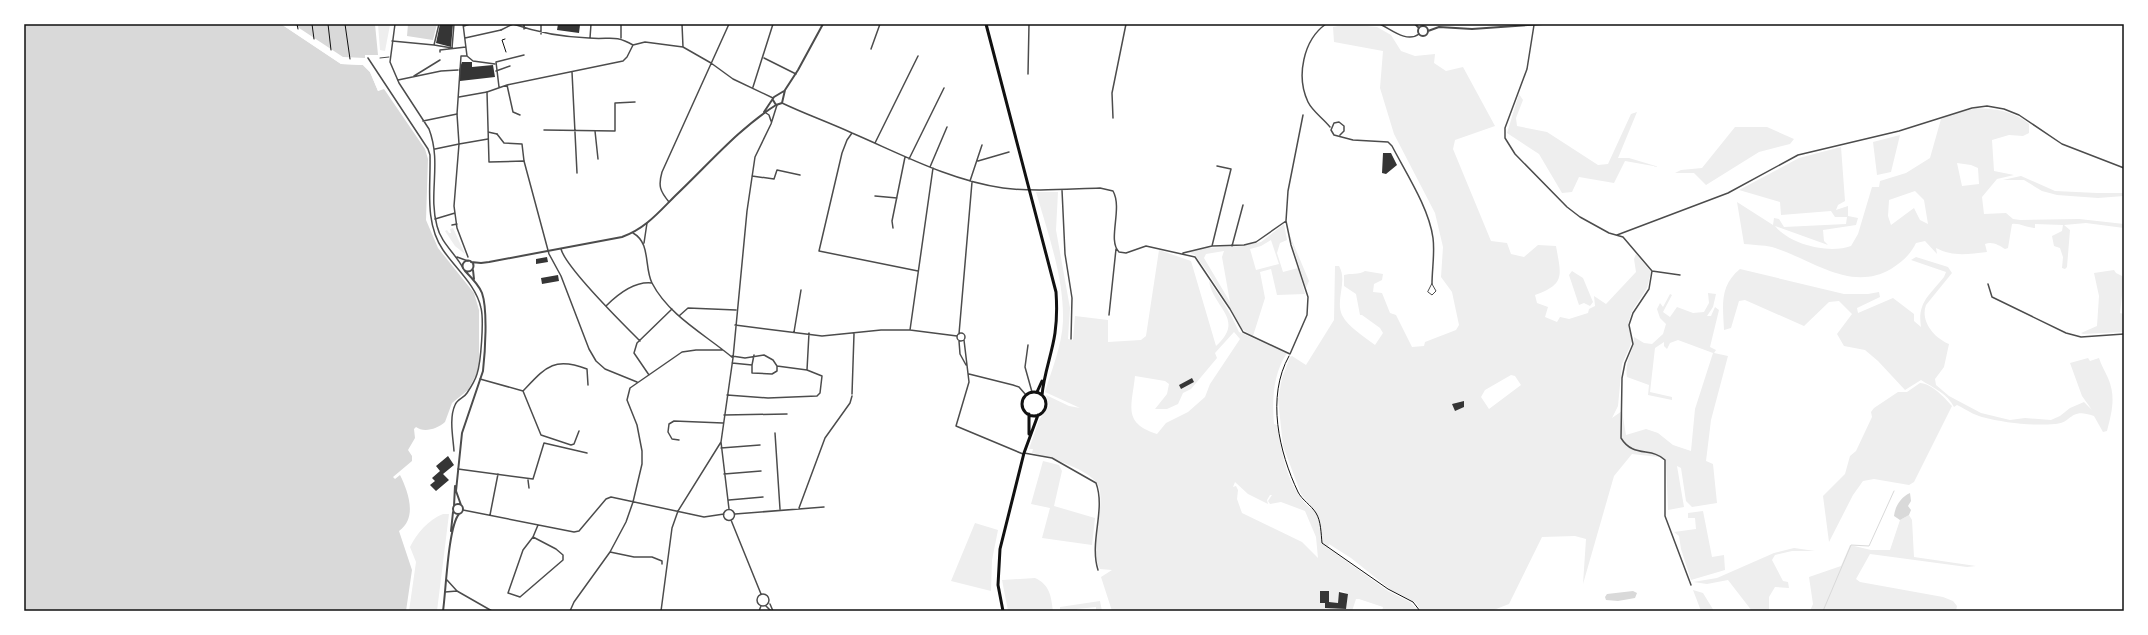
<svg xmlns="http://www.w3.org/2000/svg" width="2148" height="635" font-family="'Work Sans',sans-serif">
  <rect width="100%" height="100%" fill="#fff"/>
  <path fill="#eee" fill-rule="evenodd" d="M378,24l12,1 -5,26 -5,-1z
    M1348,24l29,3 14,8 10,16 14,5 20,-2 -1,9 12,8 17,-4 32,59 -40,14 -2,9 38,92 16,2 4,11 13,3 14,-12 18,1c5,29 10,38 -21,49l2,8 11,4 -3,10 12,5 3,-5 9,2 19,-6 1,-4 6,-3 -1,-10 12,8 30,-32 -2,-13 2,-5 15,18 -4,16 -15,23 -4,13 4,18 -10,22 -4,42 -6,12 10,-7 4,24 20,-6 12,4 15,12 18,6 4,-42 18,-56 -35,-13 -8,3 -3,6 -3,-3v-4l-9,6 -5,44 22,5v3l-24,-5 1,-10 -22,-8c-3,-17 7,-24 7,-40l10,6 8,1 11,-10 3,-10 -6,-6 -3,-9 3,-6 3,4 7,-13 2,1 -9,17 7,5 7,-10 16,6 11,-1 5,-9 -1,-10 8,1 -3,13 -6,9h4l4,-9 4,3 -9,37 6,3 -2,3 14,3 -17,64 -5,41 7,3 4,39 -25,4 -6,-6 -5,-33 -4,-2 7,41 -16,3 -2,-49 -7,-4 -27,-3 -18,22 -31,108 3,-45 -11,-3 -33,1 -33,67 -18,7h-70l-5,-8 -25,-13 -40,-32 -22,-14 -1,4 60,43 22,11 9,9h-37l1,-4 -24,-8h-3l-4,12h-240l-11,-34 11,-7 -12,-1c-6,-11 -5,-23 -3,-36 1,-14 6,-33 2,-46 -6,-17 -50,-30 -67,-34l1,-4h-4l10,-29 10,-14 -3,-11 23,11 11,2 -35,-16c7,-23 17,-47 18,-71 1,-44 -15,-87 -27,-129h22l-2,38 14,78 -2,31 5,1 2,-24 33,4v22l33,-2 5,-4 13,-86 32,11 25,85c30,-27 -3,-38 -7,-65 12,18 21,30 30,51l48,21c-14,21 -15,46 -13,71l3,1c5,29 10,62 33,83l2,-1 -11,-13 -18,-48 -5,-47 4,-21 8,-21 2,-1 14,9 28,-45 1,-54h4c9,15 -4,34 3,49 6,12 23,22 33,30l8,-12 -3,-5 -18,-13h-2l-4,-21 -12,-8v-11c7,-2 15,0 21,-4l18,3 -1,6 -8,4 -1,8 9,1 8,20 6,2 16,32 12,-1 1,-4 31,-12 3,-5 -7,-33 -11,-15 2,-30 -8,-34 -41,-79 -14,-46 3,-37 -49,-9 -1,-15zM1234,332l6,7 -30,45 -5,13 -17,15 -22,11 -9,11c-35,-11 -25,-28 -22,-58l30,5 4,3 -2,10 -12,15h12l11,-5 5,-11 8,-4 26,-31 -2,-5zM1511,375l4,1 6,9 -32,24 -8,-12 4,-7zM1235,482l13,12 20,10 -1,-4 3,-5h2l-4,6 2,3 11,-2 24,9 11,26 2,21 -16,-16 -60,-29 -5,-14 1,-9 -2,-4 -3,1zM1340,590l8,4 -2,15 -21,-1v-5h-5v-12h9v11l9,1z
    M1519,94l4,6 -7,18 1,8 30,6 51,33 10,-1 23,-50 6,-2 -19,46h11l30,9 -34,-6 -11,22 -35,-6 -7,15 -10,1 -23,-39 -32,-21z
    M1976,108c20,1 38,3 53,16v9l-6,3 -14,-1 -17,5 2,31 20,4 -17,4 -15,18 2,17 22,-1 7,6 7,1 59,-1 45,5v4l-38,-5 -22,2 6,5 -3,37 -2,2 -3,-1 1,-11 -3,-9 -6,-2 -2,-10 10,-5 1,-6 -28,-1v4c-8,0 -15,-5 -23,-4l-4,24 -3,1c-6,-4 -13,-8 -20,-5l2,8c-19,2 -34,5 -51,-4l1,6 -12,-13 -9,2c-5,11 -14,19 -25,26 -41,24 -81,-11 -119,-22 -9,-2 -19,-2 -28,-3l-7,-42 36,23 1,-7 5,1 5,8 62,-3 1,-7h-12l-4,-6 -50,4 -1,-13 -41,-12 60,-32 42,-11 4,54 -7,4 -2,5 12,-4v10l10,2 -2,7 -33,5 1,11 4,4 -53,-19c15,19 54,28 76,20l7,-12 14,-47h7l1,-6 26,-8 24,-15 11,-39 9,-4zM1957,163l14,2 7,3 1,16 -17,2zM1915,191l9,9 4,24 -8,-4 -6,-12 -23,17 -3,-9 1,-16z
    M1735,127h32l27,12 -4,5 -31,8 -53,33 -12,-12h-19l6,-3 21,-2z
    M1900,135l-9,37 -14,3 -4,-33z
    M2021,176l34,15 42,2h27v3l-26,2 -41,-3 -15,-4 -18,-11h-21z
    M1284,224l3,16 -7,3 -3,10 6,19 15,-4 7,26 -28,1 -6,-26 -11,3 5,26 -12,38 -14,-9 -8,-18 -22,-35 -14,-19 -8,-3 19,-4 36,-2 19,-4zM1271,240l8,24 -23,6 -6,-21 11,-3zM1224,251l-2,6 8,45 -26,-44 2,-4z
    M453,228l12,26 -10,-8 -10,-15 2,-1 2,3h2l-1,-4z
    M1288,231l21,50 -3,7z
    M1916,257l32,10 4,6 -26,32c-6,16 8,33 23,39l-5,23 -9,12 1,6 13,11 32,17 29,7 15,-2 26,2 9,-4 10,-8 14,-6 8,8 -10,-14 -12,-33 18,-5 2,3 9,-3c2,7 6,13 9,20 8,18 4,34 -1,53l-4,1 -9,-16c-25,-9 -21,7 -39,8 -23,2 -50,-1 -73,-7 -8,-2 -17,-8 -25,-12l-3,2c-6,-13 -22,-20 -33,-27l-16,10 -27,-29 -13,-11 -21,-4 -7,-12 15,-20 -13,-13 -10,1 -25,24 -59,-26 -6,1 -8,27 -7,2c-1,-24 -5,-44 16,-61l104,25h24l11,-2 1,5 -23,11 1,5 35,-15 21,16v7l7,6c-4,-25 9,-32 23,-50l2,-5 -35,-12z
    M2114,270l2,3 8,4 -4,36 4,1v18l-41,2 -2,-1 16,-7 2,-30 -5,-23z
    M1572,271l11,7 10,24 -3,4 -6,-3 -5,2 -10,-30z
    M1920,383c11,0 25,15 32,23l-38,76 -5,3 -35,-6 -11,2 -10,14 -24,47 -6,-46 22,-22 5,-18 6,-5 16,-34 -1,-5 3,-4 24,-16h9z
    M1043,461l16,4 3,6 -8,35 41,12 -3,27 -50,-7 8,-30 -19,-4z
    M1703,511l9,46 12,-2 1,15 -34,10 -10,-31 -2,-13 -5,-4 22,-3 -1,-11h-7v-5z
    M443,514h6l-12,97h-28l7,-49 -6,-15c7,-14 18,-27 33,-33z
    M1909,515l3,5 2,37 62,9 -9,1 -97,-13 -14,25 4,3 83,15 10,4 4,5 -1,5h-146l3,-7 -4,-27 32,-11 9,-21 21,5h19l10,-30z
    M975,523l23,7 -6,30 -1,31 -40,-10z
    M1794,548l21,3h-23l-17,4 -3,5 11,21 5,1 1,6 -14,-1 -6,10v14h-17l-24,-31 -21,4 -14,-2 24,-4 57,-25z
    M1035,578c15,7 16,18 18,33h-45l-6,-31z
    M1693,590l10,3 11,18h-13z
    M1100,601l2,10h-6v-4l-19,2v2h-17v-4z"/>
  <path fill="#d9d9d9" d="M24,24h257l60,40 22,1 7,7 8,19 6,-2 41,60 3,10 -2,61 12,28 36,45 5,17v55l-3,10 -8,15 -16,13 -7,19c-8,7 -21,11 -29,5l-2,2 1,9 -7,12 4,6v5l-19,16 2,2 5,-4c8,16 18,43 -1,56l13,39 -6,41h-382z
    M293,24h82l3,31h-13v3l-22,-1z
    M408,24h29l-4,16 -26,-4z
    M1910,493l1,8 -3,5 3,4 -2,5 -9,5 -6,-4c1,-10 7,-19 16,-23z
    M1633,591l4,2 -2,5 -17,3 -12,-1 -1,-3 2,-3z"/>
  <path fill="#fff" d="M281,24h3l59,39h21l8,8 8,19 -2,1 -8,-19 -7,-7 -22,-1z"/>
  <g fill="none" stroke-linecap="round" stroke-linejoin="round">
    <path stroke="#d9d9d9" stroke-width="1" d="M1823,611l28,-66 18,1 25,-55"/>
  </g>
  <path fill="#353535" d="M440,24h13l-2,23 -15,-4z
    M558,24l22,1 -1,8 -22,-3z
    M462,62h10v5l21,-2 2,12 -35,4 -1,-11z
    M1383,153h8l6,12 -11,9 -4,-1z
    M547,257l1,5 -12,2v-5z
    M558,275l1,6 -17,3 -1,-6z
    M1192,378l2,4 -13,7 -2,-4z
    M1464,401v6l-9,4 -3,-7z
    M448,456l6,9 -11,9 6,6 -13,11 -6,-6 5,-4 -3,-3 8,-7 -4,-5z
    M1320,591h9v11l9,1 1,-11 9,2 -2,15 -21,-1v-5h-5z"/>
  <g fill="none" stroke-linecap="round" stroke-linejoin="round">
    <path stroke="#111" stroke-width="1" d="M297,24l1,5
      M312,24l2,15
      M328,24l3,26
      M345,24l5,35
      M505,39l-3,1 4,12
      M1289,356c-23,41 -10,96 9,136 4,8 13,13 18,21 5,8 5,20 6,30l66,46 25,13 7,9"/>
    <path stroke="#4c4c4c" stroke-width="1" d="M380,58l9,-1
      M1432,284l4,7 -4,4 -4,-3z"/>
    <path stroke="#4c4c4c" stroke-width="1.5" d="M463,24l4,32 6,5 22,3
      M464,26l6,-2
      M465,38l36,-8
      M392,41l42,4 5,-21
      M434,45l18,3
      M452,48l2,-24
      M440,52v-2l26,-3
      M467,56h-6l-4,58 2,30 -5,62 3,22 11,29
      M368,58l60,91 2,6c1,32 -6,67 13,95 13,19 33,35 38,58 3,12 0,54 -4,66 -2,7 -6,13 -10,19 -3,5 -10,6 -12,12 -6,13 -2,32 -1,46
      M496,71l14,-5
      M414,76l26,-16
      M398,80l43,-9 17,-1
      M459,97l28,-5
      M497,134l7,9 18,1 2,17
      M459,144l29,-5
      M435,219l20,-6
      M452,225l5,-1"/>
    <path stroke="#4c4c4c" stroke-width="1.5" d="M395,24l-5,38 9,21 30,46c13,34 -1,65 8,97 4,17 18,27 26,42
      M524,24v5
      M682,24l1,23
      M1326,24c-23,16 -30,53 -18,78 5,10 15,16 22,25
      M1380,24c12,6 27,19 39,10
      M1534,25l-7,44 -22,59v10l10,16 52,53 13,10 29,16 14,4 29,34 -3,18 -16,24 -4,12 4,19 -8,19 -3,15 -1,60c12,20 31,9 44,22v56l26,69
      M501,30l12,-6c26,9 49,13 76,14 21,2 25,-4 44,7
      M541,34v-10
      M590,38l1,-14
      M621,38v-14
      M871,49l9,-25
      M764,58l32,16
      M572,72l5,101
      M1028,74l1,-50
      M507,85l6,27 7,3
      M499,87l-3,-25 28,-7
      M753,87l20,-63
      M782,103c23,11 46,19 70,30 49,21 97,47 151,55 31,4 65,1 97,0l13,3c10,18 -6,49 6,61l7,1 20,-7 49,11 35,52 13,23 47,22 17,-39 1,-18 -17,-52 -5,-24
      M766,113l3,2 2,6
      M1113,118l-1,-25 14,-69
      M423,121l34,-7
      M544,130l71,1v-28l20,-1
      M595,131l3,28
      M488,132l9,2
      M852,133l-5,7 -5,13 -23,98 99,20
      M1340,135l4,-4v-5l-5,-4 -5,1 -3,7 3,5 19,5 35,2 4,4c14,27 37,62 41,92 2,15 -1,31 -1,46
      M875,143l43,-87
      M435,149l24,-5
      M909,159l35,-71
      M978,161l31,-9
      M930,167l17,-40
      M752,176l22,3 3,-9 23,5
      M970,181l12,-36
      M1062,190l3,64 7,44 -1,41
      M875,196l22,2
      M669,202c-9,-11 -11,-16 -7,-30l67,-148
      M893,228l-1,-7 13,-64
      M633,233c18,10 11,34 19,50 17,33 54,52 81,75
      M1617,235l111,-42 70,-38 101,-24 73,-23 15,-2 17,3 15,6 43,29 62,24
      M644,243l3,-20
      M1212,246l19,-77 -14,-3
      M1232,246l11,-41
      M561,249c5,19 62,75 79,92
      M1183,253l29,-7 32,-1 12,-3 30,-21 2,-30 15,-76
      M457,257l11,4
      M1652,271l28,4
      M1988,284l4,13 74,36 15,4 43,-3
      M606,306c11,-11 29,-25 46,-23
      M1109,315l7,-66
      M679,316l9,-8 48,2
      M735,325l87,11 59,-6h29l47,6
      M910,330l23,-162
      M794,332l7,-42
      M957 337a4 4 0 1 1 8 0a4 4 0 1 1-8 0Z
      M959,334l13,-152
      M964,340l5,42 -13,44 67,28
      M959,341l1,13 6,11
      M1028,345l-3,22 7,25
      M732,363l20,2v8l20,1 5,-3v-5l-4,-6 -9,-5 -19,3 -13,-2
      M752,365l2,-10
      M777,366l30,4
      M969,374l44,11 6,2 7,8
      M649,375l-15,-22 3,-10 35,-34
      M480,379l43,12c22,-23 30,-35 64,-22l1,16
      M637,382l-32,-13 -9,-8 -7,-12 -28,-73 -12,-22 -25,-93 -35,1 -2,-70 20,-7 116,-24 4,-4 6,-12 12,-3 38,5 28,16 22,16 40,19
      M523,391l18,44 30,10 3,-1 5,-13
      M852,394l2,-60
      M727,395l41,3 49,-2 3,-3 2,-17 -15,-6 2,-37
      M724,415l63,-1
      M775,433l5,76
      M679,440l-7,-1 -4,-7 1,-8 5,-3 49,2
      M721,448l39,-3
      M1024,453l28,5 44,25c10,27 -7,58 2,87
      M458,469l75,10 11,-36 43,10
      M724,474l37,-3
      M528,480l1,8
      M729,500l34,-3
      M799,508l26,-70 25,-35 2,-7
      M729,509l-8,-67 12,-84 14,-147 8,-54 16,-33 6,-19
      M723.5 515a5.5 5.5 0 1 1 11 0a5.5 5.5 0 1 1-11 0Z
      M463,510l111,22 5,-1 27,-32 5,-2 93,20 20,-3
      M735,514l89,-7
      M490,515l8,-41
      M731,520l30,74
      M533,537l23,12 7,6v5l-43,37 -12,-4 15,-43 10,-13 5,-12
      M610,552l24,5h18l10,4v3
      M447,580l10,11 35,20
      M445,592l12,-1
      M757 600a6 6 0 1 1 12 0a6 6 0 1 1-12 0Z
      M770,604l3,7
      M766,606l5,5
      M570,611l4,-9 36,-50 16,-30 7,-20 9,-38v-13l-5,-26 -10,-25 3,-12 52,-36 14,-2h27
      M661,611l11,-83 6,-17 43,-69
      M759,611l2,-5"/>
    <path stroke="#4c4c4c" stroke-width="2" d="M1415,24l4,4
      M1418 31a5 5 0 1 1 10 0a5 5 0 1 1-10 0Z
      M1428,31l11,-4 33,2 71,-5
      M773,100l3,5 6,-2 3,-13 13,-20 25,-46
      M764,112l10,-15 10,-6
      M462.5 266a5.5 5.5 0 1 1 11 0a5.5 5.5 0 1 1-11 0Z
      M471,262l10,1 8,-1 133,-25c23,-8 37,-25 53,-41 32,-30 63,-67 101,-91
      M473,270l1,9
      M453 509a5 5 0 1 1 10 0a5 5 0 1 1-10 0Z
      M461,505l-5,-14 6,-58 21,-62c2,-18 5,-61 -1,-78 -3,-8 -10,-15 -17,-22
      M454,506l1,-20
      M451,531l2,-19
      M443,611c3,-20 5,-84 16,-97"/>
    <path stroke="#111" stroke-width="3" d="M986,24l70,268c1,14 1,27 -1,41 -3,21 -11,40 -13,62
      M1037,392l5,-11
      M1022 404a12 12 0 1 1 24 0a12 12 0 1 1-24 0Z
      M1029,434v-20
      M1003,611l-5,-26 2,-36 24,-96 14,-38"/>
  </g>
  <rect width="2148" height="635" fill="none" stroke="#ffffff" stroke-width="50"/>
  <rect x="25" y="25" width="2098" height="585" fill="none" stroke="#111" stroke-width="1.5"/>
</svg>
